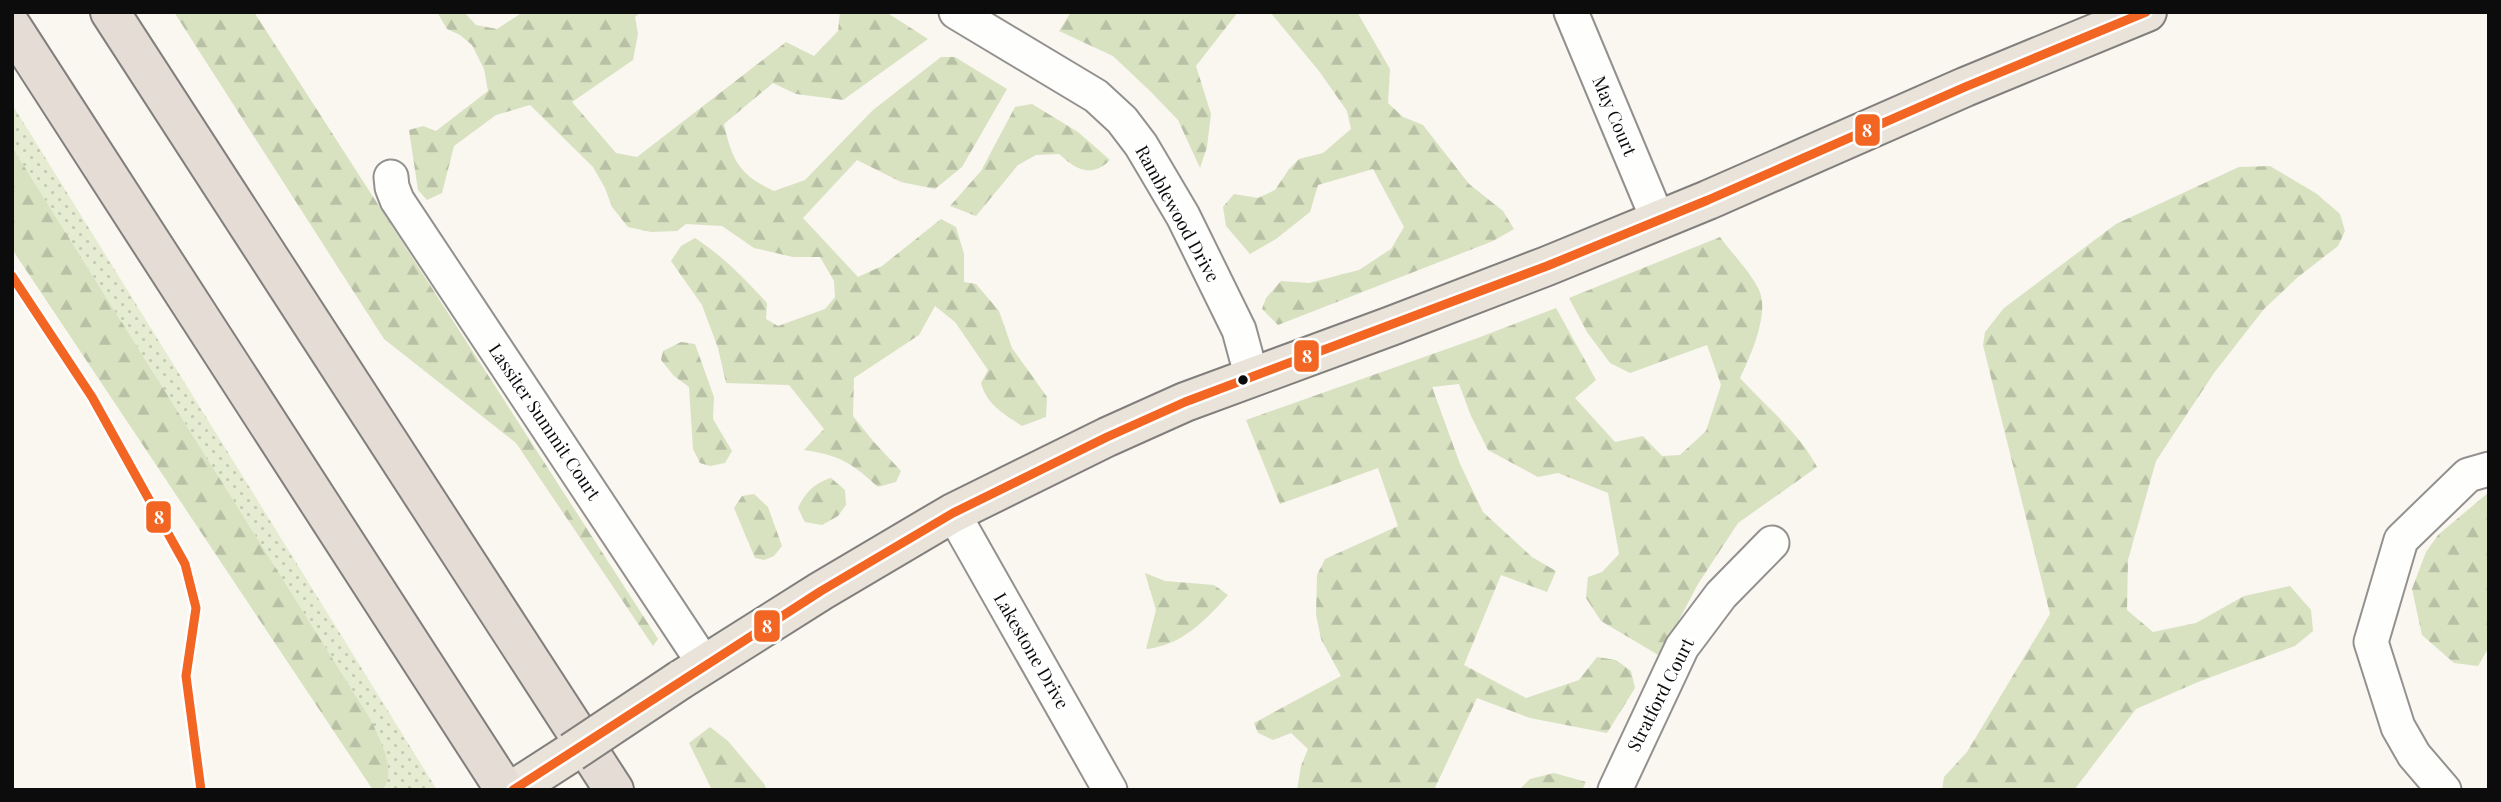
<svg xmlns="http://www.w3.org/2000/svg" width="2501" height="802" font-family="'Playfair Display',serif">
  <defs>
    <pattern id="grass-dots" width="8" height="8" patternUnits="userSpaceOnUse" patternTransform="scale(1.75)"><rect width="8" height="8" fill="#e6ecd2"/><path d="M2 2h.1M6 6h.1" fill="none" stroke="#c4c9b3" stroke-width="1.8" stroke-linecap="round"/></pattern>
    <pattern id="forest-firs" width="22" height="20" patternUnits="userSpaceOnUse" patternTransform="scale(1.75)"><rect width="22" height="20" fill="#d8e2c1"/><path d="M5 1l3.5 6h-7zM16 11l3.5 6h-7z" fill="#b8c1a5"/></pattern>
  </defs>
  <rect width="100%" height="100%" fill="#faf6f0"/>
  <path fill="url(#grass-dots)" d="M12,104l425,686h-54l2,-2 -14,-68 -359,-573z"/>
  <path fill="url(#forest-firs)" d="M174,12h80l404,627 -5,7 -137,-203 -132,-104z
    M437,12h27l12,13 21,4 23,-15 10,-2h111l-6,5 3,17 -5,26 -61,42 44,51 21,4 149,-115 28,14 24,-25 2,-19h46l42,27 -85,61 -47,-6 -23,-11 -49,41c8,36 15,51 50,67l31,-11 68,-70 68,-53h14l52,32 -45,78 -27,22 -34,-7 -44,-22 -54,58 55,59 24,-11 59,-47 15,8 8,27v28l12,2 23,27 13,37 35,49 -1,20 -24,9c-18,-12 -35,-21 -41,-43l7,-13 -33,-48 -20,-16 -16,29 -65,43 -1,38 20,25 28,30 -5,11 -18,5c-26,-24 -39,-32 -74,-37l20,-21 -35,-44 -63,-2 -8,-35 -16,-43 -31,-44 10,-15 14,-8c28,18 50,41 72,65l-1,16 12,7 47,-17 10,-12 -1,-16 -14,-24h-27l-39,-9 -32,-22 -36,-2 -9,7 -26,1 -23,-5 -16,-20 -7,-19 -12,-21 -63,-62 -34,10 -42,31 -12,47 -15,7 -9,-10 -9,-60 14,-4 13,5 52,-40 -4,-22 -12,-24 -12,-10 -13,-6z
    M1071,12h167l-42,54 15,48 -4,33 -7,21 -22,-48 -28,-29 -37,-35 -54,-25z
    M1270,12h87l33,57 -2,34 15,14 20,8 46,59 34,27 11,18 -21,12 -215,84 -16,-16 4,-11 15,-17 28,2 50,-13 32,-21 13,-22 -31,-58 -55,16 -8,27 -34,27 -26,15 -24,-28 -3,-19 11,-13 24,4 17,-8 14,-21 10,-10 24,-6 28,-24 -4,-18 -28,-40z
    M1032,104l46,28 32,28c-19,19 -34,9 -51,-6l-23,1 -18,10 -42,51 -26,-10 31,-35 34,-64z
    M12,147l359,573c9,21 26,49 12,70h-10l-361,-541z
    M2270,166l47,28 23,20 5,17 -7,15 -40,31 -34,32 -50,64 -58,88 -28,99 -1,50 26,22 43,-9 48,-27 46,-10 21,24 2,21 -18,15 -97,36 -62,27 -62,81h-132l2,-13 23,-25 83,-138 -67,-269 2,-13 19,-24 112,-84 123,-57z
    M1720,237c12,17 30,34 39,53 11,23 -9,67 -19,88 27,30 58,53 77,89l-79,56 -40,61 -38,72 -59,-35 -15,-23 2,-21 14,-5 17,-18 -11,-61 -50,-20 -20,4 -50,-27 -17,-34 -12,-32 -27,3 28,77 23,48 49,45 24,14 -9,21 -46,-17 -37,90 62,33 53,-18 18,-23 19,3 15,11 4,17 -28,45 -77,-15 -53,-20 -43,92h-137l4,-24 7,-17 -17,-16 -18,7 -15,-7 -4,-10 87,-47 -20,-37 -5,-25 1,-39 8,-16 73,-33 -20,-58 -98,36 -34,-84 229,-81 81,-31 40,72 -21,18 40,44 28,-6 19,20 18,-1 26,-24 15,-46 -14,-40 -77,28 -20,-10 -23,-31 -18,-34z
    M681,342l14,2 19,53 -1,22 19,32 -7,12 -15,3 -10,-3 -7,-14 -4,-62 -15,-11 -13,-16 2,-9z
    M831,478l14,12 1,15 -8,11 -16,9 -17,-3 -7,-14c7,-15 16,-25 33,-30z
    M2489,492v155l-11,19 -24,-3 -32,-28 -10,-46 14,-37 12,-17z
    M754,494l14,13 14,39 -8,10 -10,4 -9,-2 -21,-50 8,-12z
    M1145,573l20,8 49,4 14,10c-22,25 -47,51 -82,54l10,-39z
    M710,727l18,14 37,44 1,5h-54l-23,-47z
    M1554,773l32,9 -4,8h-63l11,-11z"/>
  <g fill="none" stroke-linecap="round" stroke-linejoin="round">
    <g stroke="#93918f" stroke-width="37">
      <path id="minor" d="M956,12l140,84 26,24 19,25 42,71 56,114 13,48
        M1571,12l87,208
        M391,177l1,10 5,13 308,465
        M953,513l157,277
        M1615,790l67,-143 39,-52 51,-52
        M2444,790l-30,-35 -16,-28 -27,-85 30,-102 67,-65 21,-6"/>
    </g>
    <g stroke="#807f7c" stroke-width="42">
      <path id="major" d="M680,680l141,-89 132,-78 154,-76 78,-35 206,-76 156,-60 161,-66 257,-113 182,-75
        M513,790l59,-38"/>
    </g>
    <g stroke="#807f7c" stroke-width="42">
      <path id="highway" d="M110,12l504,778
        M12,27l493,763"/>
    </g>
    <use href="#minor" stroke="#fefefd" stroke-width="33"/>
    <use href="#major" stroke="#e9e3da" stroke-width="38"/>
    <use href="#highway" stroke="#e6dcd6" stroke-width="38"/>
    <g stroke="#807f7c" stroke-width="42" stroke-linecap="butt">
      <path id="major-bridge" d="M572,752l108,-72"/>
    </g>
    <use href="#major-bridge" stroke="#e9e3da" stroke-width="38"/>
    <g stroke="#fff" stroke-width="14">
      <path id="bus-1" d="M12,276l80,121 93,167 11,44 -10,68 15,114
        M513,790l308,-199 132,-78 154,-76 78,-35 362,-136 161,-66 257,-113 181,-75"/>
    </g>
    <use href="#bus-1" stroke="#f26522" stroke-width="9"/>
  </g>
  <circle fill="#0c0c0c" stroke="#fff" stroke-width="2.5" cx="1243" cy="380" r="6"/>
  <g text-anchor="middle" stroke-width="7" stroke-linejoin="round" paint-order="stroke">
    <g font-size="18" fill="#0c0c0c" stroke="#fff">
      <text transform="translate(1614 116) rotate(67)" y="6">May Court</text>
      <text transform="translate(1177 214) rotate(61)" y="6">Ramblewood Drive</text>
      <text transform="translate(544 422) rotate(56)" y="6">Lassiter Summit Court</text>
      <text transform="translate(1031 651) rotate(60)" y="6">Lakestone Drive</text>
      <text transform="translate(1661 695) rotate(-63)" y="6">Stratford Court</text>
    </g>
  </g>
  <g stroke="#fff" stroke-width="2.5">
    <rect x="1854" y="113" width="27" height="34" rx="7" fill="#f26522"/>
    <rect x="1293" y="339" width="27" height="34" rx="7" fill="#f26522"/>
    <rect x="145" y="500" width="27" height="34" rx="7" fill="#f26522"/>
    <rect x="753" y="609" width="28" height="34" rx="7" fill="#f26522"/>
  </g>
  <g font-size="19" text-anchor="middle" font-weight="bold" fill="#fff">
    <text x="1867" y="137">8</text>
    <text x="1307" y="363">8</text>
    <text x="159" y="524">8</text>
    <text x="767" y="633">8</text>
  </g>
  <rect width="2501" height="802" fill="none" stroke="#0c0c0c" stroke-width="28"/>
</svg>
